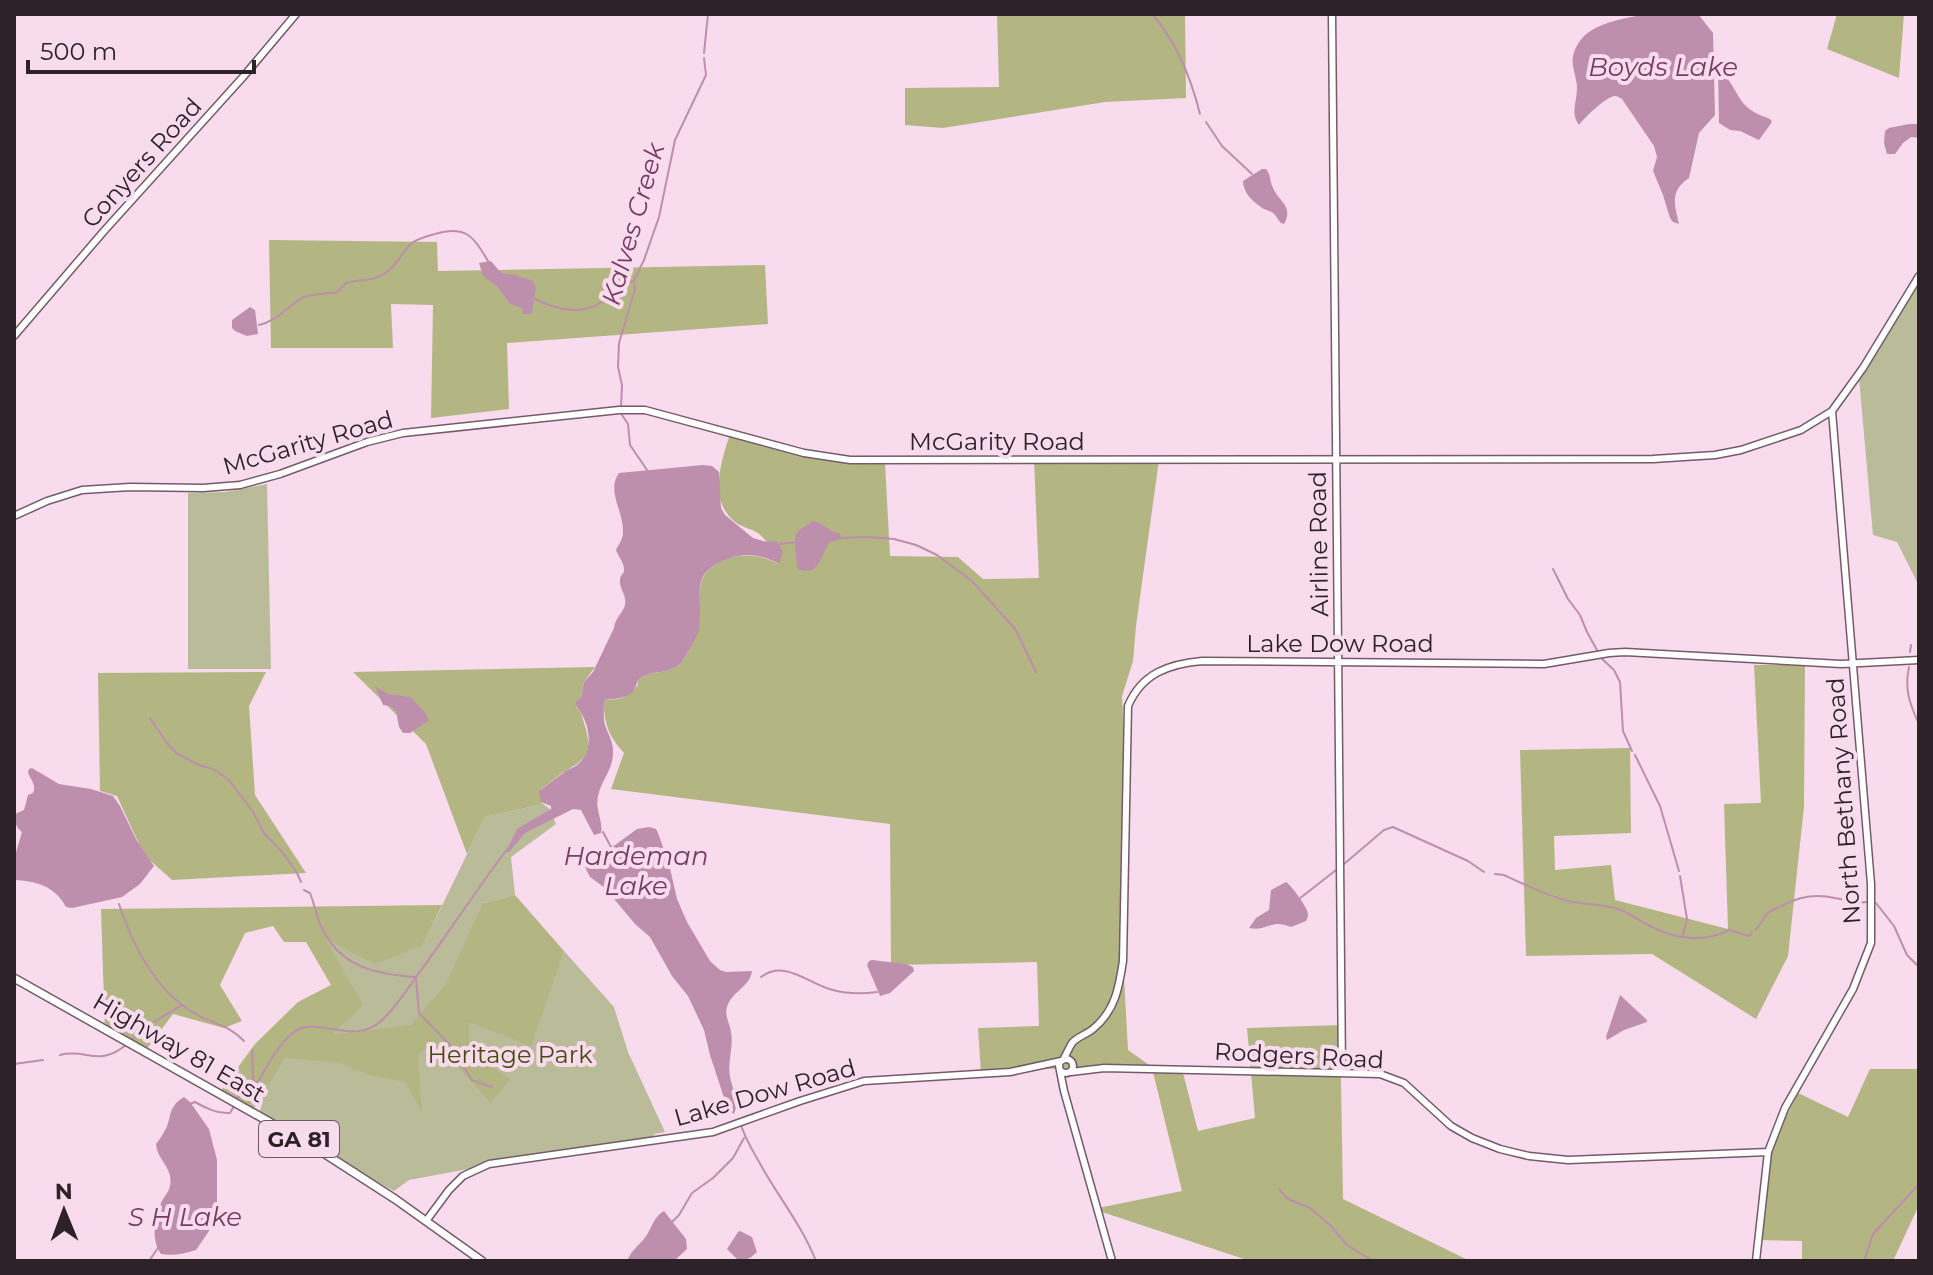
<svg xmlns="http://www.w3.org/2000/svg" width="1933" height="1275" font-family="Montserrat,sans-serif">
  <rect width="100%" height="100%" fill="#f8dbed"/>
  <path fill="#b9bb99" d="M1919,274v312l-22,-44 -24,-7 -14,-157z
    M267,484l4,185h-83v-176l37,-1z
    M543,804l7,5 6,15 -45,33 4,38 -32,8 79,54 2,-6 50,56 14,45 37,80 -11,2 2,9 -134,16 -113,21 -15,11 -136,-76 3,-7 13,-75 89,-29 -38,-66 98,7 62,-128z"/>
  <path fill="#b3b683" d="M997,14h188l1,84 -81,4 -162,26 -38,-3v-37l94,-1z
    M1837,14h67l-5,64 -72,-29z
    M269,240l168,2 1,29 327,-6 3,59 -261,19 2,66 -78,9 2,-113 -42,-1 2,44h-122z
    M730,434l115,28 40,1 5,93 68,1 25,22 56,-1 -5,-118h125l-23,166 -3,35 -11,35 3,57 -3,188 6,109 24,17 30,2 16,62 57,-13 -8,-90 93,-3 3,174 127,62h-220l-157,-52 89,-18 -30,-123 -112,1 -59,4 -3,-45 61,-2 -2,-64 -146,3 -1,-141 -279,-35 13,-36c-15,-16 -21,-31 -20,-53 16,-1 25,-1 34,-15l-1,-4c16,-14 32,-4 45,-19 4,-5 15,-26 16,-33 6,-34 -10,-58 33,-71 16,-5 33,-2 47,6 -5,-12 -10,-23 -20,-31 -7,-4 -16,-6 -23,-11 -27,-22 -14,-60 -5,-88z
    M1754,665h51l-1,142 -16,149 -32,63 -104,-65 -126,2 -6,-206 110,-2 1,85 -77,3 1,34 56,-5 4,35 113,29 -4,-125 37,-1z
    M595,667l-11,15 -3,16 -5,9c6,6 6,9 8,16 8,25 6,35 -17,47 -9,5 -17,13 -26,19v13l2,2 -58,13 -18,37 -41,-110 -73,-72z
    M266,672l-17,34 6,89 51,78 -134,7 -28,-25 -27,-59 -17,-5 -2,-118z
    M515,895l49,56 -33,95 -62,-24v29l41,28 -19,24 -56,-61 -17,13 4,59 -16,-32 -37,-7 -29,-12 -55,-5 -35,57 -33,-19 38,-52 43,-42 33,-17 -25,-43h-22l-11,-16 -28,7 -25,52 22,36 -18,7 -51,-14 -30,40 -38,-22 -4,-123 341,-4 -19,40 -48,19 -49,-25 37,65 -31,31 79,-10 35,-41 37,-81z
    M1870,1069h49v136l-26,56h-91v-20l-42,-1 12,-96 26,-51 50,24z"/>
  <path fill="#bd8fac" d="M1646,14h52l15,19 2,82 -16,18 -10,45c-19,13 -15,25 -10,46l-6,-2 -3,-4 -7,-23 -10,-24 4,-14 -3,-11 -32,-47c-2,-1 -4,-3 -7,-3 -8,0 -31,22 -36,29 -9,-12 -2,-23 -2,-37 0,-11 -6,-21 -4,-32 8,-33 46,-36 73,-42z
    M1718,70c15,10 17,25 28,36 6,6 16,10 24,13l2,3 -13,18 -19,-9 -10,-1 -11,-7z
    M1909,124h10v14l-8,-1 -8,6 -8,11h-8l-3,-11 1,-12 4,-3z
    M1262,169h4c6,8 3,11 7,19 6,14 21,18 11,36l-3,-1c-3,-3 -5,-8 -8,-10 -4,-3 -9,-3 -12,-6 -9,-6 -18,-15 -18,-26z
    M491,261l10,12 15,2 17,6 3,7 -4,24 -1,2h-8l-1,-6 -12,-4 -13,-18 -14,-10 -4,-13z
    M250,307l5,3 3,24 -11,2 -12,-5 -3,-3v-8z
    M703,465l9,1 7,6 2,36 4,7 28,23 14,4 10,-1 6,11 -4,12c-15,-8 -31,-12 -48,-6 -44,14 -27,35 -32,71 -1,7 -13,27 -17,33 -13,15 -30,5 -45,19 -1,18 -18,17 -33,19 0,8 -1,17 1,25 3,9 7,14 8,24 1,21 -11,29 -15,47 -3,14 5,24 3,37l-7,2 -13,-25 -8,-1 -48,24 -16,19h-3l11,-23 34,-20v-3l-10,-4 -2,-11 28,-21c29,-9 26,-46 8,-65l1,-3 5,-4 3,-16 9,-10 21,-44c1,-10 9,-15 11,-23 2,-10 -6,-16 -5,-25 2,-10 4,-3 4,-12 -1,-7 -6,-12 -8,-18 3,-6 7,-11 7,-18 1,-20 -17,-41 -4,-59z
    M813,521c11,1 15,11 26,12l2,3 -1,3 -11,4c-8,13 -11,35 -31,26 -2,-7 -4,-29 -2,-35 3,-5 12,-9 17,-13z
    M375,686l13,8 22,3 15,15 4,9 -19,12h-7l-4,-6 -3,-16 -6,-5 -7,-1z
    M32,768l27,16 32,5 22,7 7,10 17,35 17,25 -14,18 -18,13 -50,11 -6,-1c-11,-21 -30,-26 -52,-27v-21l8,-27c-5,-4 -9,-11 -7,-18l9,-4 4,-15 5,-2c4,-9 -3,-13 -5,-21l1,-3z
    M649,827l7,2 2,4 11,31 8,35 10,23 23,39 10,9 6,2 26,-1c-2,16 -20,20 -25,36 -3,8 3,17 4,25 3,15 -4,30 -1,45 3,14 10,23 4,37l-6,-4 -18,-55 -6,-25 -16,-34 -16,-20 -22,-39 -15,-13 -30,-36 -15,-11 -5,-10 52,-38z
    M1286,882c5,3 22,26 22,32 0,3 -1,5 -2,7l-15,6c-21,-9 -23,5 -42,1l7,-10 13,-8 2,-20z
    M872,960l34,4 7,3 1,4 -24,22 -10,3 -13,-31 2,-4z
    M1620,995l27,25v2l-23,8 -17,10 -1,-3z
    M184,1097l6,5 19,27 8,31v50l-8,21 -13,19c-12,4 -24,6 -35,4 -10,-14 -7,-35 0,-51 2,-5 8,-11 9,-17 4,-18 -13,-26 -14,-42 3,-4 6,-8 8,-12 9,-14 2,-24 20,-35z
    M664,1211l22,28 1,10 -13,12h-47c4,-10 10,-14 17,-22 8,-10 9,-22 20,-28z
    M740,1231l12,6 5,15 -7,6 -11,3 -12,-12 11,-17z"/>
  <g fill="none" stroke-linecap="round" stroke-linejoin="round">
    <path stroke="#bd8fac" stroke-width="2" d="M1152,14c25,28 39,64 48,100
      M704,53l4,-39
      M1206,122l16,24 30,28
      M535,299c20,10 46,17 67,3 10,-7 18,-17 31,-21
      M259,325c19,-4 29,-20 45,-28 10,-4 22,-3 33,-5l9,-9c15,-4 29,-1 42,-12 10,-7 14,-20 24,-28 7,-5 15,-7 23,-9 31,-9 38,2 53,27
      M621,407l1,-22 -4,-18 1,-24 16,-54 -1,-9 10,-20 15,-43 16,-77 31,-65 -2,-17
      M622,415l6,9 2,21 19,28
      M839,538l28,-1 27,2 22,6 21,10 35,26 44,49 20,42
      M780,544l17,-2
      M1553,569l15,30 12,16 7,17 11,20
      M1910,652l1,-7
      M1601,658l13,12 6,12 3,49 9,20
      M1909,667c-5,22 1,38 10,57
      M150,718l17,25 9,10 23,12 14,4 16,11 24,32 11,21 19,20 14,20 4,9
      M1635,755l25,51 19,65
      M603,832l8,15
      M1344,864l40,-34 9,-3 75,34 16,11
      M1495,874l9,1c19,9 48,23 69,27 16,3 33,2 48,8 10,4 18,11 27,15 26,14 53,19 81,5l20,6 3,-3
      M1680,876l7,43 -4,16
      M304,890l6,3c4,10 6,21 10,31 18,42 53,50 95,53
      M1299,899l37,-29
      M1876,903l18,23 13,29 12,12
      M119,904c14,42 37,88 77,110 17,10 33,11 48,27
      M1755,930c7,-5 6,-10 12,-16 3,-4 12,-7 17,-9 16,-9 33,-11 51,-7 14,2 16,6 32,4
      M761,977c25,-18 47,7 72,13 15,4 29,4 44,2
      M416,979l3,34 30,31 23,36 20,7
      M131,1040l21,-17 30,-18
      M252,1050l1,30
      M60,1055c27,-7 39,13 67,-11
      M14,1064l29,-4
      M236,1099l4,-4 10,-4 3,-10 5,1c8,-15 25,-46 41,-53 25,-10 55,16 82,-8 15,-13 26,-32 38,-48 30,-41 58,-84 89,-125
      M190,1104l5,-2c11,6 22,12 35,11l4,-7
      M741,1125c4,13 10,23 17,35 18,34 44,65 58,101
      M1279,1189l9,10 22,9 20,17 17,20 26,16
      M673,1221l6,-6 13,-22 21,-15 20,-20 11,-20
      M149,1261l9,-13
      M1864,1261l9,-27 46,-50"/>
    <g stroke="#745b6b" stroke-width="9">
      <path id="secondary" d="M1332,14l10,1059
        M14,336l90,-105 139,-154 53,-63
        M14,516l33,-15 35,-11 48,-3 73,1 37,-3 40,-11 87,-32 36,-9 216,-23h26l159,43 46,7 803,-1 62,-4 26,-5 60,-20 31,-19 31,-43 56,-92
        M1059 1066a7 7 0 1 1 14 0a7 7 0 1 1-14 0Z
        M1063,1060c3,-5 6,-12 9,-17 5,-6 15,-9 21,-14 22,-18 26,-41 30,-68l5,-255c14,-33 41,-42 74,-45l342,3 65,-11 16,-1 216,12 78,-4
        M1060,1071l4,20 48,170
        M1071,1072l33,-4 276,6 24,9 47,43 21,12 28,11 29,7 39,4 200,-8
        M426,1221l23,-31 14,-14 26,-12 224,-32 87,-31 64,-20 146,-9 51,-11
        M1756,1261l12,-109 17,-44 68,-119 18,-46v-59l-39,-473"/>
    </g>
    <g stroke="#745b6b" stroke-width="10">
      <path id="primary" d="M14,978l305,172 76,49 87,62"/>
    </g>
    <use href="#secondary" stroke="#fff" stroke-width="6"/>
    <use href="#primary" stroke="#fff" stroke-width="7"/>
  </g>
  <g text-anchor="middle" stroke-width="8" stroke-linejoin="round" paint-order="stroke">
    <rect fill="#f8dbed" stroke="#695a63" stroke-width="2" x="259" y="1121" width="80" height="36" rx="6"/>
    <g font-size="22" font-weight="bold" fill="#2c2228">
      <text x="299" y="1147">GA 81</text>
    </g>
    <g font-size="24" fill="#2c2228" stroke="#f8dbed">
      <text transform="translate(142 163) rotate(-48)" y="8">Conyers Road</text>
      <text x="997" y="450">McGarity Road</text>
      <text transform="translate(308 443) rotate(-16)" y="8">McGarity Road</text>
      <text transform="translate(1319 544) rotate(-91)" y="8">Airline Road</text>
      <text x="1340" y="652">Lake Dow Road</text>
      <text transform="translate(1844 801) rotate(-94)" y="8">North Bethany Road</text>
      <text transform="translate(179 1048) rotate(30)" y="8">Highway 81 East</text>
      <text transform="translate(1299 1056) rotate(3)" y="8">Rodgers Road</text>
      <text transform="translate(765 1093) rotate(-16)" y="8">Lake Dow Road</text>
    </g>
    <g font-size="24" fill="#4a4b10" stroke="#f8dbed">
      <text x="510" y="1063">Heritage Park</text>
    </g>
    <g font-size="26" font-style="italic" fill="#763c64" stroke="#f8dbed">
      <text x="1663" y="76">Boyds Lake</text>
      <text transform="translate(633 224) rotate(-74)" y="9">Kalves Creek</text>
      <text x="636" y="865">Hardeman<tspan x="636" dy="30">Lake</tspan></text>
      <text x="185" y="1226">S H Lake</text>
    </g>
  </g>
  <rect width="1933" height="1275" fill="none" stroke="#2c2228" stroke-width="32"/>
  <g transform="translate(64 1211) rotate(359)" stroke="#f8dbed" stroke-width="6" paint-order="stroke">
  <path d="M0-6L14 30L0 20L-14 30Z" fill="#2c2228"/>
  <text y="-12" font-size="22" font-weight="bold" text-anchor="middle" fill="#2c2228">N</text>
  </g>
  <path d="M28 60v12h226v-12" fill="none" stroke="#2c2228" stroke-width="4"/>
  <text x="40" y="60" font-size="24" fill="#2c2228" stroke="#f8dbed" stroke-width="6" paint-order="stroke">500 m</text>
</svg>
